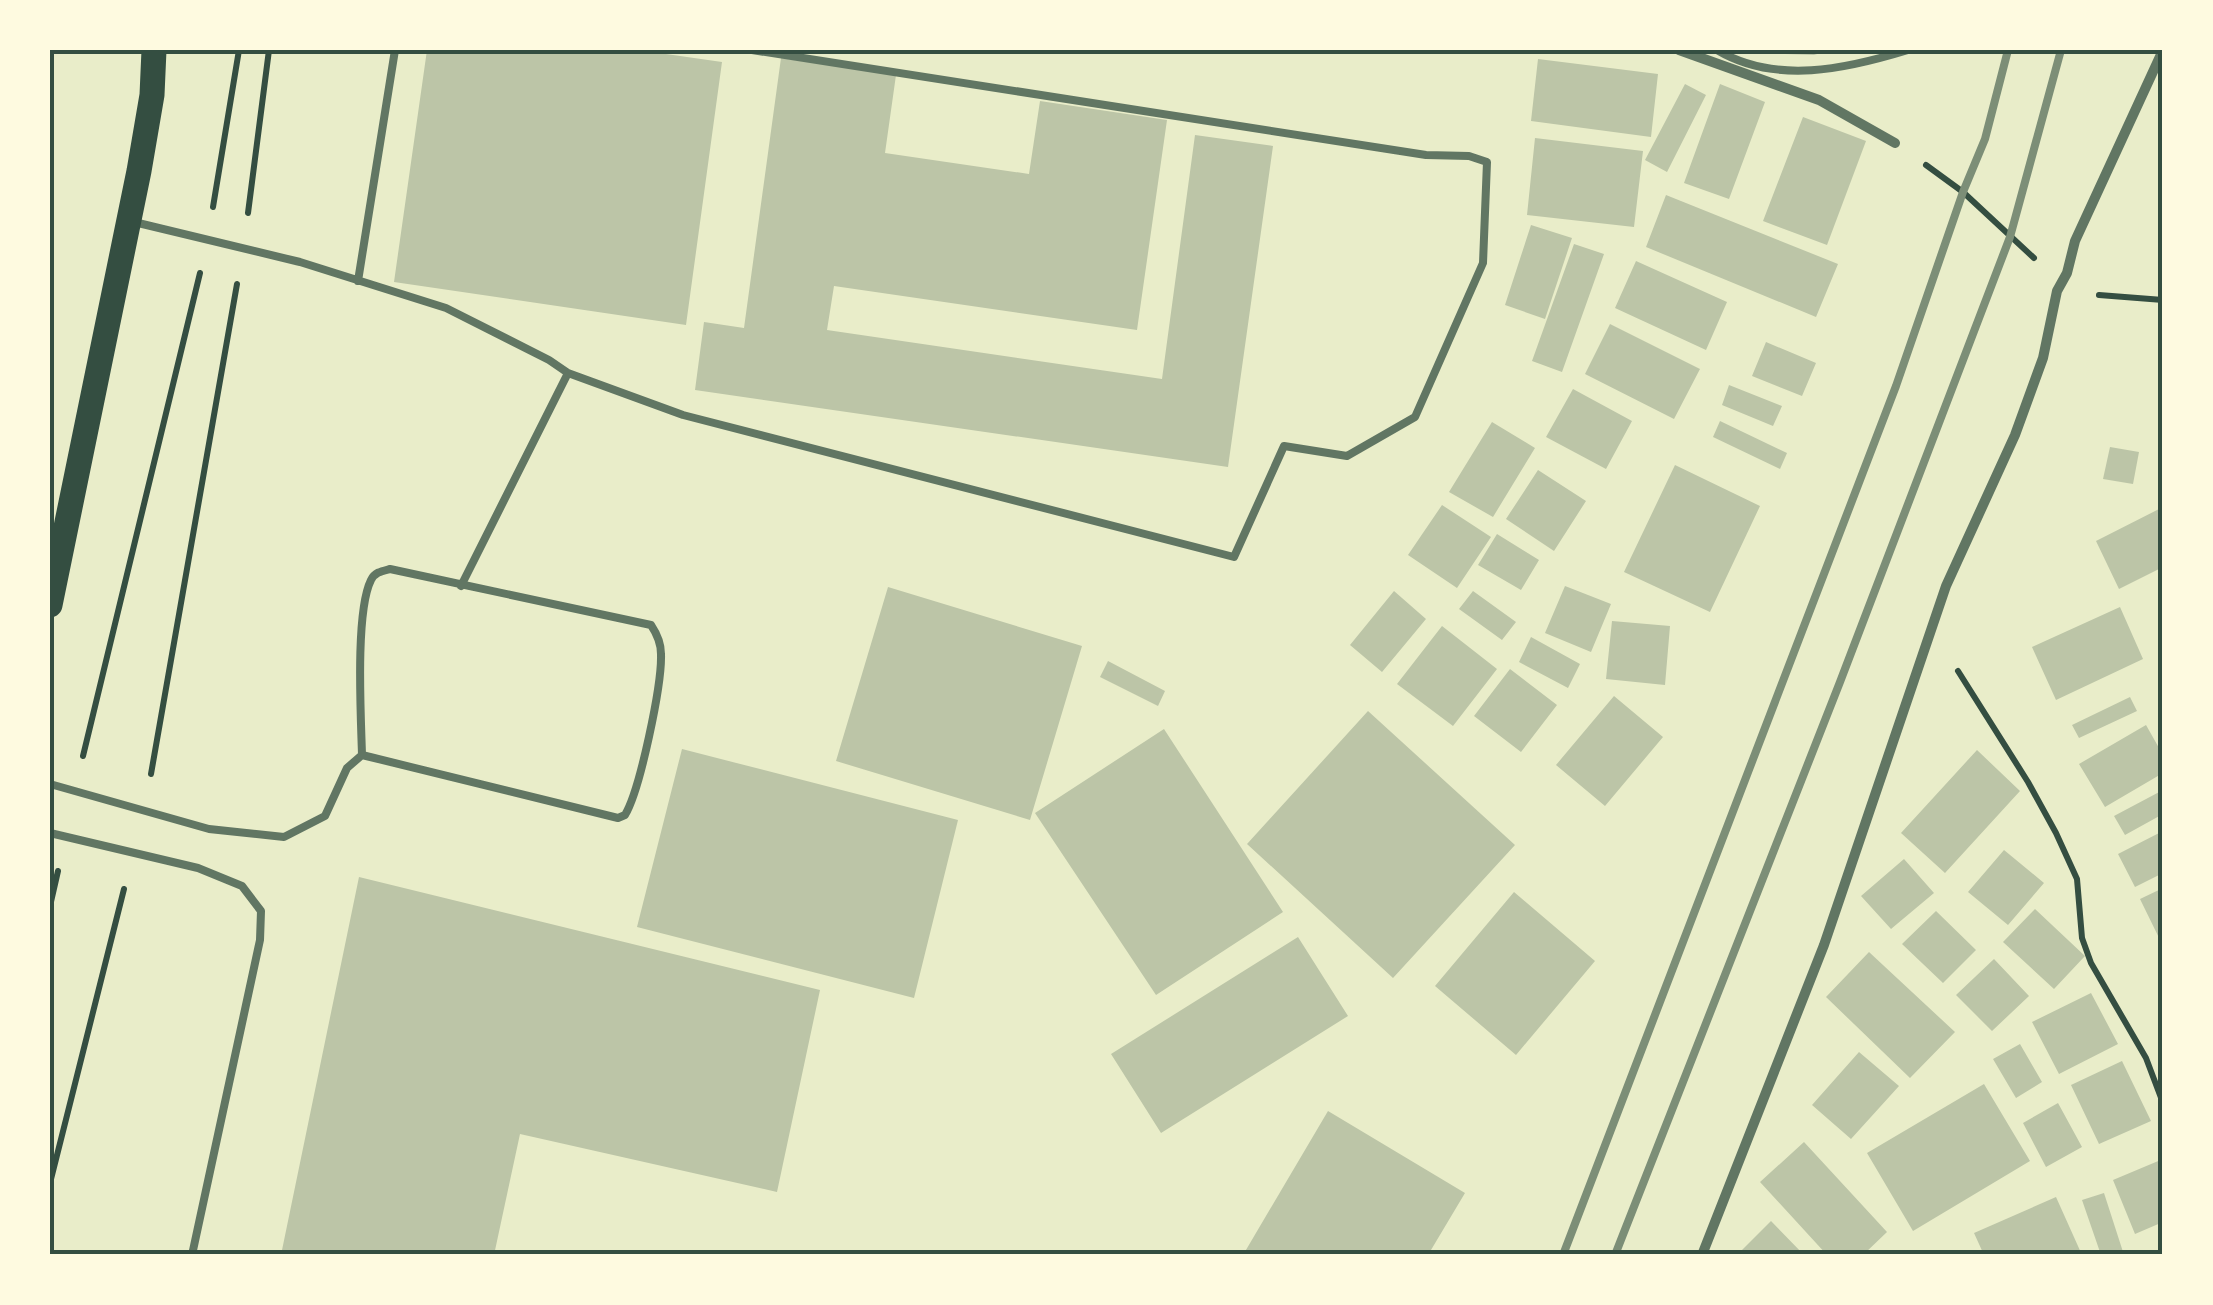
<svg xmlns="http://www.w3.org/2000/svg" width="2213" height="1305" font-family="Literata,serif">
  <rect width="100%" height="100%" fill="#e9edc9"/>
  <path fill="#bcc5a7" d="M427,50h211l84,12 -36,263 -292,-43z
    M1761,50h66v1l-13,4 -53,-2z
    M781,58l115,17 -11,78 144,21 11,-73 127,19 -30,210 -303,-44 -7,44 335,49 33,-244 78,11 -45,321 -533,-77 9,-68 40,6z
    M1538,59l120,15 -7,63 -120,-16z
    M1685,84l21,11 -39,77 -22,-12z
    M1720,84l45,18 -36,97 -45,-16z
    M1803,117l63,24 -39,104 -64,-24z
    M1535,138l108,13 -9,76 -107,-12z
    M1666,195l172,69 -22,53 -170,-70z
    M1531,225l41,13 -27,81 -40,-14z
    M1574,244l30,10 -42,118 -30,-11z
    M1636,261l91,41 -21,48 -91,-42z
    M1610,324l90,45 -26,50 -89,-45z
    M1766,342l50,21 -14,33 -50,-20z
    M1729,385l53,21 -9,20 -51,-21z
    M1573,389l59,32 -26,48 -60,-32z
    M1720,421l67,32 -7,16 -67,-32z
    M1492,422l43,26 -42,69 -44,-25z
    M2110,447l29,5 -6,32 -30,-5z
    M1675,465l85,41 -50,106 -86,-40z
    M1538,470l48,31 -32,50 -48,-32z
    M1442,505l49,32 -34,51 -49,-33z
    M2163,507v60l-44,22 -23,-48z
    M1497,534l42,26 -18,30 -43,-25z
    M1565,586l46,18 -20,48 -46,-19z
    M888,587l194,59 -52,174 -194,-59z
    M1394,591l32,28 -44,53 -32,-27z
    M1473,591l43,31 -14,18 -43,-31z
    M2120,607l23,52 -87,41 -24,-53z
    M1612,621l58,5 -5,59 -59,-6z
    M1442,626l55,43 -44,57 -56,-42z
    M1531,637l49,27 -12,24 -49,-26z
    M1108,661l57,30 -7,15 -58,-29z
    M1510,669l47,36 -36,47 -47,-36z
    M1614,696l49,41 -58,69 -49,-41z
    M2130,697l7,14 -58,27 -7,-13z
    M1368,711l147,134 -122,133 -146,-134z
    M2146,725l17,30v18l-58,34 -26,-43z
    M1164,729l119,183 -127,83 -121,-182z
    M682,749l276,71 -44,178 -277,-71z
    M1977,750l43,41 -75,82 -44,-40z
    M2163,790v24l-38,21 -11,-19z
    M2163,831v42l-28,14 -17,-33z
    M2004,850l40,33 -36,42 -40,-33z
    M1904,859l30,34 -43,36 -30,-33z
    M359,877l461,113 -43,202 -257,-58 -26,121h-213z
    M2163,888v58l-23,-47z
    M1514,892l81,69 -79,94 -81,-69z
    M2035,909l50,47 -31,33 -51,-47z
    M1936,911l40,39 -33,33 -41,-39z
    M1298,937l50,79 -187,117 -50,-79z
    M1869,952l86,80 -45,46 -84,-81z
    M1994,959l35,37 -37,35 -36,-36z
    M2091,993l27,51 -59,30 -27,-52z
    M2020,1044l22,38 -26,16 -23,-39z
    M1859,1052l40,34 -48,53 -39,-34z
    M2122,1061l29,60 -52,23 -28,-59z
    M1984,1084l46,77 -117,70 -46,-78z
    M2058,1103l24,44 -36,20 -23,-44z
    M1328,1111l137,82 -37,62h-185z
    M1804,1142l83,90 -24,23h-36l-67,-73z
    M2163,1159v63l-28,12 -22,-54z
    M2104,1193l20,62h-23l-19,-55z
    M2056,1197l26,58h-98l-10,-22z
    M1771,1221l33,34h-67z"/>
  <g fill="none" stroke-linecap="round" stroke-linejoin="round">
    <path stroke="#344e41" stroke-width="6" d="M1926,165l37,27 71,66
      M213,207l26,-157
      M248,213l21,-163
      M2099,295l64,5
      M1958,671l70,111 28,51 21,46 5,59 9,25 55,95 17,45
      M83,756l117,-483
      M151,774l86,-490
      M50,906l8,-35
      M50,1183l74,-294"/>
    <path stroke="#617663" stroke-width="8" d="M1717,50c59,35 129,19 191,0
      M134,222l166,40 146,46 103,52 19,13 115,42 551,142 50,-111 63,10 68,-39 68,-154 4,-101 -18,-6 -43,-1 -674,-105
      M358,281l37,-231
      M390,569l261,56c6,9 10,18 10,29 1,31 -21,136 -36,161l-7,3 -256,-63c-1,-38 -7,-143 9,-175 4,-8 11,-9 19,-11z
      M461,586l107,-213
      M50,784l159,45 75,8 41,-21 22,-48 15,-13
      M50,833l148,35 44,18 19,25 -1,29 -68,315"/>
    <path stroke="#617663" stroke-width="10" d="M1679,50l140,50 76,43
      M1702,1255l122,-310 122,-359 69,-151 28,-77 14,-67 10,-18 8,-32 88,-191"/>
    <path stroke="#344e41" stroke-width="25" d="M50,605l89,-434 13,-76 2,-45"/>
    <path stroke="#7c8e77" stroke-width="8" d="M1563,1255l333,-869 67,-194 22,-53 23,-89
      M1615,1255l225,-573 170,-445 51,-187"/>
  </g>
  <rect width="2213" height="1305" fill="none" stroke="#fefae0" stroke-width="105"/>
  <rect x="52" y="52" width="2108" height="1200" fill="none" stroke="#344e41" stroke-width="4"/>
</svg>
